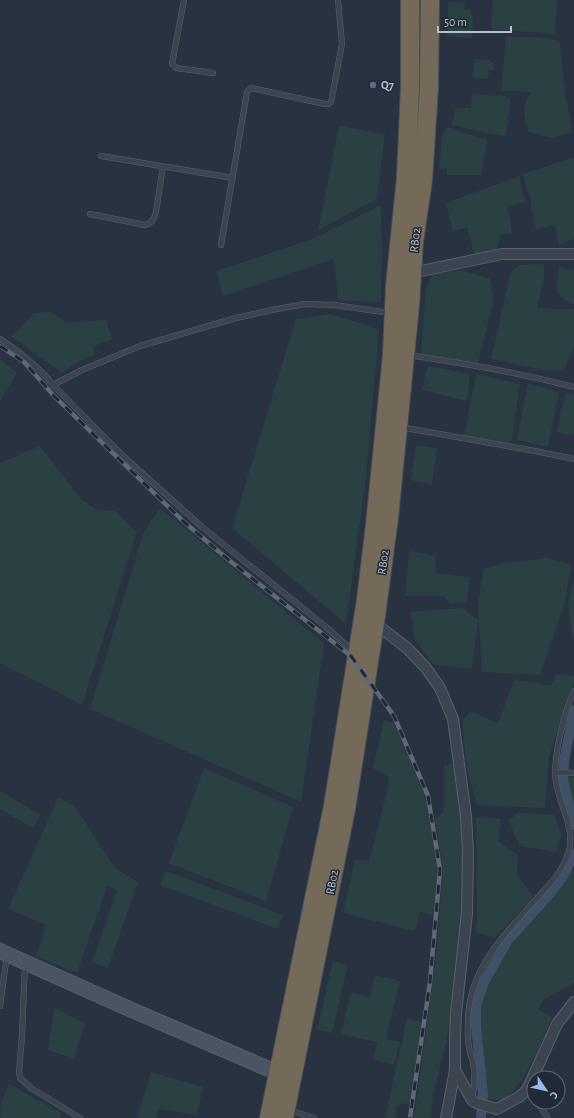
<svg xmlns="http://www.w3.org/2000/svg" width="574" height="1118" font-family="'Alegreya Sans',sans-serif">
  <rect width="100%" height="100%" fill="#283240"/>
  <path fill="#2b4042" d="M493,0h65l-4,34 -62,-5 -1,-5z
    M448,2l17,1 -1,6 7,1 -1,5h3l-1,23 -25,-2z
    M506,36l42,2 12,4 4,41 8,49 -20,6 -24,-6c-3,-16 -9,-28 5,-40l-32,-1z
    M474,59l17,1v3h3v7h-5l-1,9 -15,-1z
    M472,94l33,2 6,2 -5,38 -19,-3 -35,-8 3,-17h16z
    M339,126l46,8 -8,65 -59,31z
    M446,127l41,13 -6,35h-34v-7l-8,1 3,-31z
    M574,157v81l-15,8 -4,-21 -19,4 -2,-5 -5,-32h-2l-4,-18z
    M519,176l6,26 -17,5 4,27h-11l-5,18 -21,4 -8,-28 -14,3 -7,-28z
    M381,205l1,48 -1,49 -43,-2 -4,-41 -111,37 -7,-25 99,-33z
    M544,264v15l-7,29 37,1v37l-10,24 -17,1 -56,-12 20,-88 9,-6z
    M558,267l16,3v34h-3l-14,-11z
    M462,270l28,9 4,20 -16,64 -57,-9 5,-66 6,-13z
    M52,312l14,11 40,-3 6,19 -19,8 2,7 -17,8 -16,11 -51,-37 24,-23z
    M330,314l49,15 -13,149 -20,146 -114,-96 64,-209z
    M0,359l17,14 -17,28z
    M428,366l42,8 -3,27 -45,-11z
    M476,374l44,10 -9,60 -47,-7z
    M528,383l31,10 -11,54 -31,-7z
    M565,393l9,2v41l-17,-4z
    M416,445l21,3 -5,37 -21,-5z
    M40,446l41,53 16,11 18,1 22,21 -55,173 -82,-42v-200z
    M160,508l164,135 -23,159 -211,-93 54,-178z
    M409,550l26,6 1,17 34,4 -3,25 -17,2 -6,-8h-39z
    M547,558l24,6 -6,39 -25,72 -58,-3 -4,-66 5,-37 22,-6z
    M574,578v62l-2,-3 -4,-36z
    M462,608l16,12 -6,49 -38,-4 -19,-25 -4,-28z
    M557,674l17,2v6l-25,75 -4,51 -68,-3 -10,-36 -5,-47 8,-11 28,12 16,-43 37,5z
    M384,720l10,3 32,75 11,68 1,26 -5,23 -13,-3 -5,19 -72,-18 12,-54 14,2 20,-77v-7l-16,-9z
    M456,764l9,83 -1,66 -6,77 -15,65 -10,39 -2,24h-17l22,-161 7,-86 -8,-53 9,-6v-47z
    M204,768l89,39 -27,94 -97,-38z
    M566,776l8,1v39l-9,-36z
    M0,791l41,24 -8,13 -33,-19z
    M58,798l16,7 41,63 23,14 -30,86 -16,-6 25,-72 -10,-4 -30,87 -41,-16 10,-32 -38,-16z
    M519,812l35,3 8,19 -6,18 -36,-6 -12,-25z
    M476,817l25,2 -3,22 20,14 -1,19 16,23 -38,41 -20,-6 2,-10z
    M571,869l3,1v113l-31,17 -5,9 14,8c-8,19 -37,101 -66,80 -3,-26 -11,-66 -6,-91 6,-31 24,-56 44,-79 16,-19 35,-36 47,-58z
    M166,871l117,44 -5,14 -118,-44z
    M333,961l15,4 -16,68 -15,-3z
    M375,975l25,6 -14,58 14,3 -6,23 -21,-5 4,-18 -36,-8 10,-42 19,5z
    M54,1008l31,15 -11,36 -26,-9z
    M407,1018l16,4 -13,81 -14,2v13h-11z
    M151,1072l52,15 -6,28 -39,-6 -2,9h-19z
    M9,1084l52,29 -1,5h-60l1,-14z"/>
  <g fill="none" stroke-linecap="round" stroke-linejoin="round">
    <path stroke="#3f5067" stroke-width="10" d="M574,710l-10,51 -1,19 11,45
      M481,1118l2,-24 -7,-67v-21l8,-24 24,-42 40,-44 14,-18 12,-24"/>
    <g stroke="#5a626d" stroke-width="6">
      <path id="lane" d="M184,0l-12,64 4,4 37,5
        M101,156l132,22
        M90,214l55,11c7,-2 9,-6 11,-13l7,-46
        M221,245l26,-153 4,-4 74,16h4l2,-2 11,-58 -4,-44
        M0,339c20,13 38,27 53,46l29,-15 58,-24 96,-28 41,-9 28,-5 29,1 56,8
        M408,355c56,8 111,18 166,32
        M53,385l69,70 80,72 124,100 28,25
        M400,427l135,24 39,8
        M555,772l19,1
        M25,964l-3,71 -3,37 1,6 11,10 49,30
        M0,1006l7,-51
        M527,1090l7,8
        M472,1099c2,-10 3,-21 2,-31 -1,-7 -4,-14 -5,-21 -2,-9 -1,-21 -1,-30 3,-61 55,-99 90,-143 5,-8 11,-18 12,-28 3,-26 -15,-48 -15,-74 1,-26 9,-58 19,-81
        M537,1102l11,16
        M289,1110l25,8"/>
    </g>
    <g stroke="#5a626d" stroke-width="12">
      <path id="street" d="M412,273l90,-19h72
        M375,623l33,26 18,19 14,20 13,31 13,97 2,36 -1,61 -11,100 -1,27v30l-9,48
        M455,1070l17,30 4,3 21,6 22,-12 8,-7 30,-66 17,-22"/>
    </g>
    <g stroke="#5a626d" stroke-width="16">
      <path id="secondary" d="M0,951l134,60 144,62"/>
    </g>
    <g stroke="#464f5a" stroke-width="20">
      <path id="highway" d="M269,1118l64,-312 33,-206 9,-75 17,-170 3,-69 11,-109 4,-91v-86
        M284,1118l62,-309 29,-186 14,-105 21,-213 4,-63 9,-62 6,-93 1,-87"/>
    </g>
    <use href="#lane" stroke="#3c4450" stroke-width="5"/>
    <use href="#street" stroke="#3c4450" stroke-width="10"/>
    <use href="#secondary" stroke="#4a5462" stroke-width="14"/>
    <use href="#highway" stroke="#756a59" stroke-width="18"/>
    <g stroke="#5e6876" stroke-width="4.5">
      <path id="rail" d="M0,346l24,16 31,35 129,125 46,39 121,95 43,60 34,80 12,74 -10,112 -20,136"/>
    </g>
    <use href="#rail" stroke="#202935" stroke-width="3" stroke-dasharray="9" stroke-linecap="butt"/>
  </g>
  <circle fill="#5c6f8a" stroke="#202935" stroke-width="1.5" cx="373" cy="85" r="4"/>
  <g text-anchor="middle" stroke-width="3" stroke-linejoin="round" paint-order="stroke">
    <g font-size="12" font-weight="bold" fill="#b8bfca" stroke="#202935" text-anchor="start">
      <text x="381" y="89">Q7</text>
    </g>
    <g font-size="12" fill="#b8bfca" stroke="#202935">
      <text transform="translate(415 240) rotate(-84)" y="4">RB02</text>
      <text transform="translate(383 562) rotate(-82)" y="4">RB02</text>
      <text transform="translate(332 882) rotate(-79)" y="4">RB02</text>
    </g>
  </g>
  <g transform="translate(546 1090) rotate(124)"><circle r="19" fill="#202935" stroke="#5d6571"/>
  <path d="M0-3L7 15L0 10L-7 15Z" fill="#96bbf1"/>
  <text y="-6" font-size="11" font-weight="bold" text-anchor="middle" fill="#b8bfca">С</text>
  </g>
  <path d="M438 26v6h73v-6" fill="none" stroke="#b8bfca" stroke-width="2"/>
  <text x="444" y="26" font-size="12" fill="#b8bfca" stroke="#202935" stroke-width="3" paint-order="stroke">50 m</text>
</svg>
